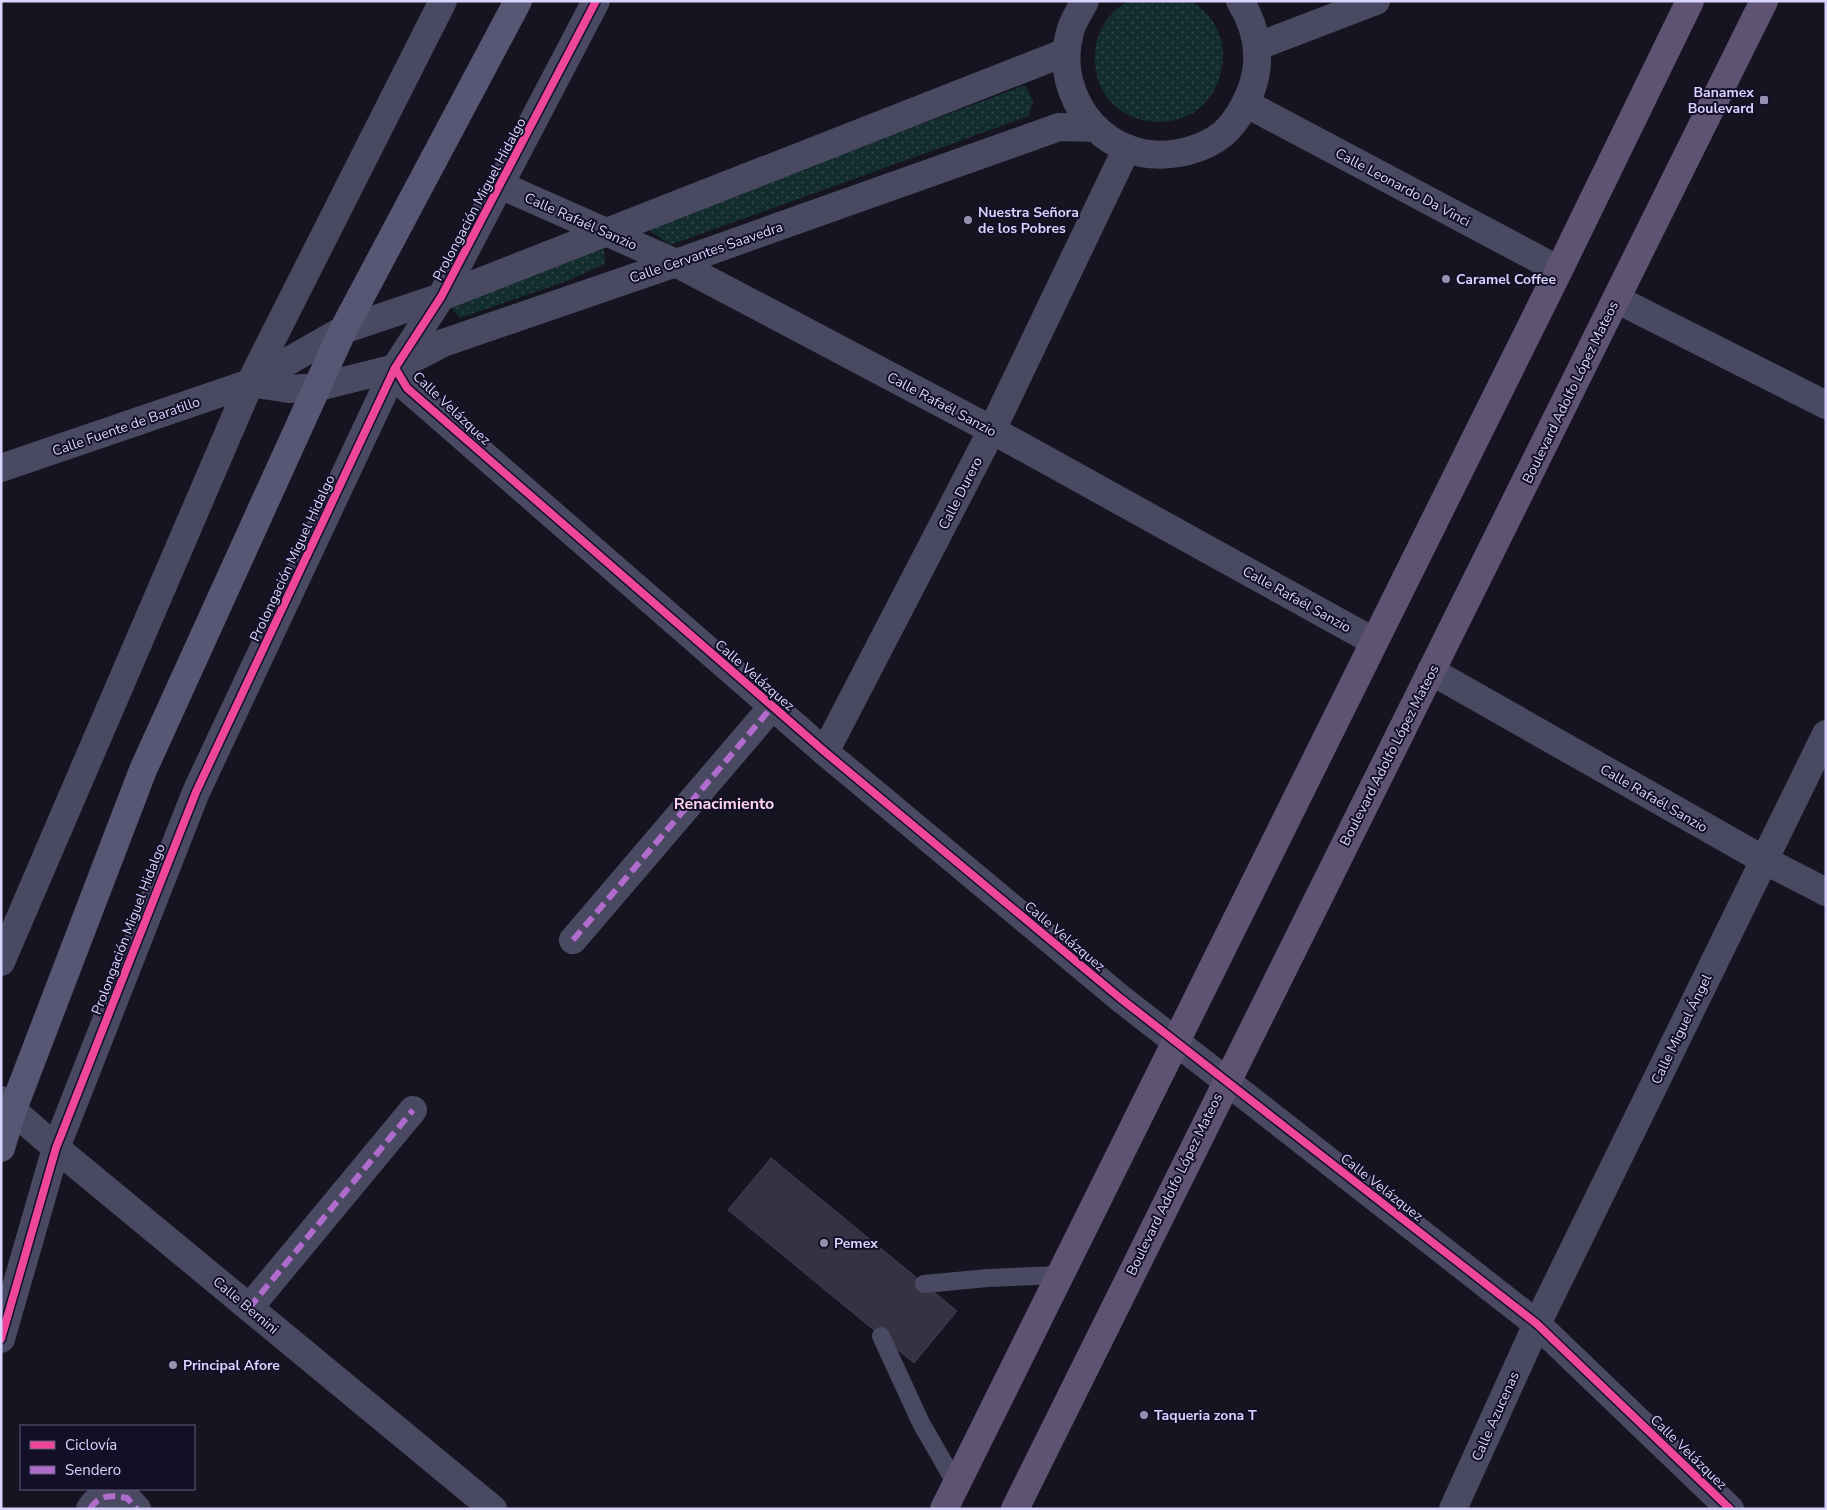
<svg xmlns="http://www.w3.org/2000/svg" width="1827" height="1510" font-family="'Nunito Sans',sans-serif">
  <defs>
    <pattern id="park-dots" width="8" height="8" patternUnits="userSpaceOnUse" patternTransform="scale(1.25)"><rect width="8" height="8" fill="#132c2d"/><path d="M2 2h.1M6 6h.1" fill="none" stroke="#354a4c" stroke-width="1.8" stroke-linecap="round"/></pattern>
  </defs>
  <rect width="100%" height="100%" fill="#161421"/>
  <path fill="url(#park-dots)" d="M1129,1h61c20,10 34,33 33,55 -4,97 -142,82 -127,-11 3,-18 16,-36 33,-44z
    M1025,85l8,16 -4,15 -359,129 -24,-17z
    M604,246l1,18 -38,17 -107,37 -11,-13z"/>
  <path fill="#343243" stroke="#433f54" d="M771,1158l186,153 -43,52 -186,-153z"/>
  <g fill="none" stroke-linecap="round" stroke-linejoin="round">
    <path stroke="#4a4962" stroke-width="18" d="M924,1284l64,-6 73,-3
      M881,1336l40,87 35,61"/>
    <path stroke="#4a4962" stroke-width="28" d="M1085,1c-5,10 -13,21 -15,31 -13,47 11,97 56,116 30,13 73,6 98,-15 13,-12 22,-29 28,-45 10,-30 5,-60 -12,-87
      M1258,46l118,-45
      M1247,104l312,166
      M500,185l176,78 316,167 381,211
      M1616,299l210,106
      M250,383l39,6 30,-2 76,-19 48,-25 233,-80 383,-136 37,1
      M1,468l249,-85 93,-53 98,-33 625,-245
      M1431,671l333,189 62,32
      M825,752l167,-322 135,-282
      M573,940l199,-233
      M1,962l249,-579 193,-382
      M1,1100l55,48 437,361
      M249,1308l164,-198
      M1,1339l55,-191
      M90,1509c9,-15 22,-14 37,-11l10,11
      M1453,1509l84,-185 289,-590"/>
    <path stroke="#4a4962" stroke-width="28" d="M395,368l12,20 418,364 295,246 417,326 193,185
      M56,1148l140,-356 199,-424 46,-71 155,-296"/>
    <path stroke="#575674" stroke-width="28" d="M1,1148l12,-39 130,-339 200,-440 175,-329"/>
    <path stroke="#5e5373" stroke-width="28" d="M944,1509l615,-1239 131,-269
      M1015,1509c246,-504 499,-1005 749,-1508"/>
    <path stroke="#b06ccc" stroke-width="6" stroke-dasharray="12 6" stroke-linecap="butt" d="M573,940l199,-233
      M249,1308l164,-198
      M90,1509c9,-15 22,-14 37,-11l10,11"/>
    <g stroke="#130f26" stroke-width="11">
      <path id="cycleway" d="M395,368l12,20 418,364 295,246 417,326 193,185
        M1,1339l55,-191 140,-356 199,-424 46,-71 155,-296"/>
    </g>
    <use href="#cycleway" stroke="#ed469a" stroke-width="8"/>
  </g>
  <g fill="#9591b1" stroke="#130f26" stroke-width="2">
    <rect x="1759" y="95" width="10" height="10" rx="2.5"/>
    <circle cx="968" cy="220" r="5"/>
    <circle cx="1446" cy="279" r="5"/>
    <circle cx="824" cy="1243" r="5"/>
    <circle cx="173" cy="1365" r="5"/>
    <circle cx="1144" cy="1415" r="5"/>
  </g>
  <g text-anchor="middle" stroke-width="4" stroke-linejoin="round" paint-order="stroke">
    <g font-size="14" font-weight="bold" fill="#d9d4ff" stroke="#130f26" text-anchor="start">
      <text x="1754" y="97" text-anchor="end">Banamex<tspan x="1754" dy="16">Boulevard</tspan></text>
      <text x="978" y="217">Nuestra Señora<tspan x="978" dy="16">de los Pobres</tspan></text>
      <text x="1456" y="284">Caramel Coffee</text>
      <text x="834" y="1248">Pemex</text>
      <text x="183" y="1370">Principal Afore</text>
      <text x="1154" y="1420">Taqueria zona T</text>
    </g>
    <g font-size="14" fill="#d9d4ff" stroke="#130f26">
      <text transform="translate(1403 187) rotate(28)" y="5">Calle Leonardo Da Vinci</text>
      <text transform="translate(479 199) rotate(-62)" y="5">Prolongación Miguel Hidalgo</text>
      <text transform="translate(581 221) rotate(24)" y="5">Calle Rafaél Sanzio</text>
      <text transform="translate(706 252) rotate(-19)" y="5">Calle Cervantes Saavedra</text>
      <text transform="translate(1570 392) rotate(-64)" y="5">Boulevard Adolfo López Mateos</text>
      <text transform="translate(942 404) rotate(28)" y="5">Calle Rafaél Sanzio</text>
      <text transform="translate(452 408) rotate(43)" y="5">Calle Velázquez</text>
      <text transform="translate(126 426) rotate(-19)" y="5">Calle Fuente de Baratillo</text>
      <text transform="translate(960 493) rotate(-63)" y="5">Calle Durero</text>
      <text transform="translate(292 558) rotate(-65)" y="5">Prolongación Miguel Hidalgo</text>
      <text transform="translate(1297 599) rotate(29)" y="5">Calle Rafaél Sanzio</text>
      <text transform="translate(755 675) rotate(41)" y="5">Calle Velázquez</text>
      <text transform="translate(1389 755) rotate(-63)" y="5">Boulevard Adolfo López Mateos</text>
      <text transform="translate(1654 798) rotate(30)" y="5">Calle Rafaél Sanzio</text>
      <text transform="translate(128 929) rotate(-69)" y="5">Prolongación Miguel Hidalgo</text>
      <text transform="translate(1065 936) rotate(40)" y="5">Calle Velázquez</text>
      <text transform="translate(1681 1029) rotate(-64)" y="5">Calle Miguel Ángel</text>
      <text transform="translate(1174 1184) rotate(-64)" y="5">Boulevard Adolfo López Mateos</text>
      <text transform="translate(1382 1187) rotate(38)" y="5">Calle Velázquez</text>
      <text transform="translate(246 1305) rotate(40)" y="5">Calle Bernini</text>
      <text transform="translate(1495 1416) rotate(-66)" y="5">Calle Azucenas</text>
      <text transform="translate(1689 1452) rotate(44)" y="5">Calle Velázquez</text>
    </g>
    <g font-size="16" font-weight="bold" fill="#ffd6f0" stroke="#130f26">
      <text x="724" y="809">Renacimiento</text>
    </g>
  </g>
  <rect width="1827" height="1510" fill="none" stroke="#d9d4ff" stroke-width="5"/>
  <rect x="20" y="1425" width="175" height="65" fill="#130f26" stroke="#625e7d"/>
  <rect x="30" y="1441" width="25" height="8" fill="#ed469a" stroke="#625e7d"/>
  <text x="65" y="1450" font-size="15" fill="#d9d4ff">Ciclovía</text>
  <rect x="30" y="1466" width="25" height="8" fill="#b06ccc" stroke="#625e7d"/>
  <text x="65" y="1475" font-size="15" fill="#d9d4ff">Sendero</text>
</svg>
